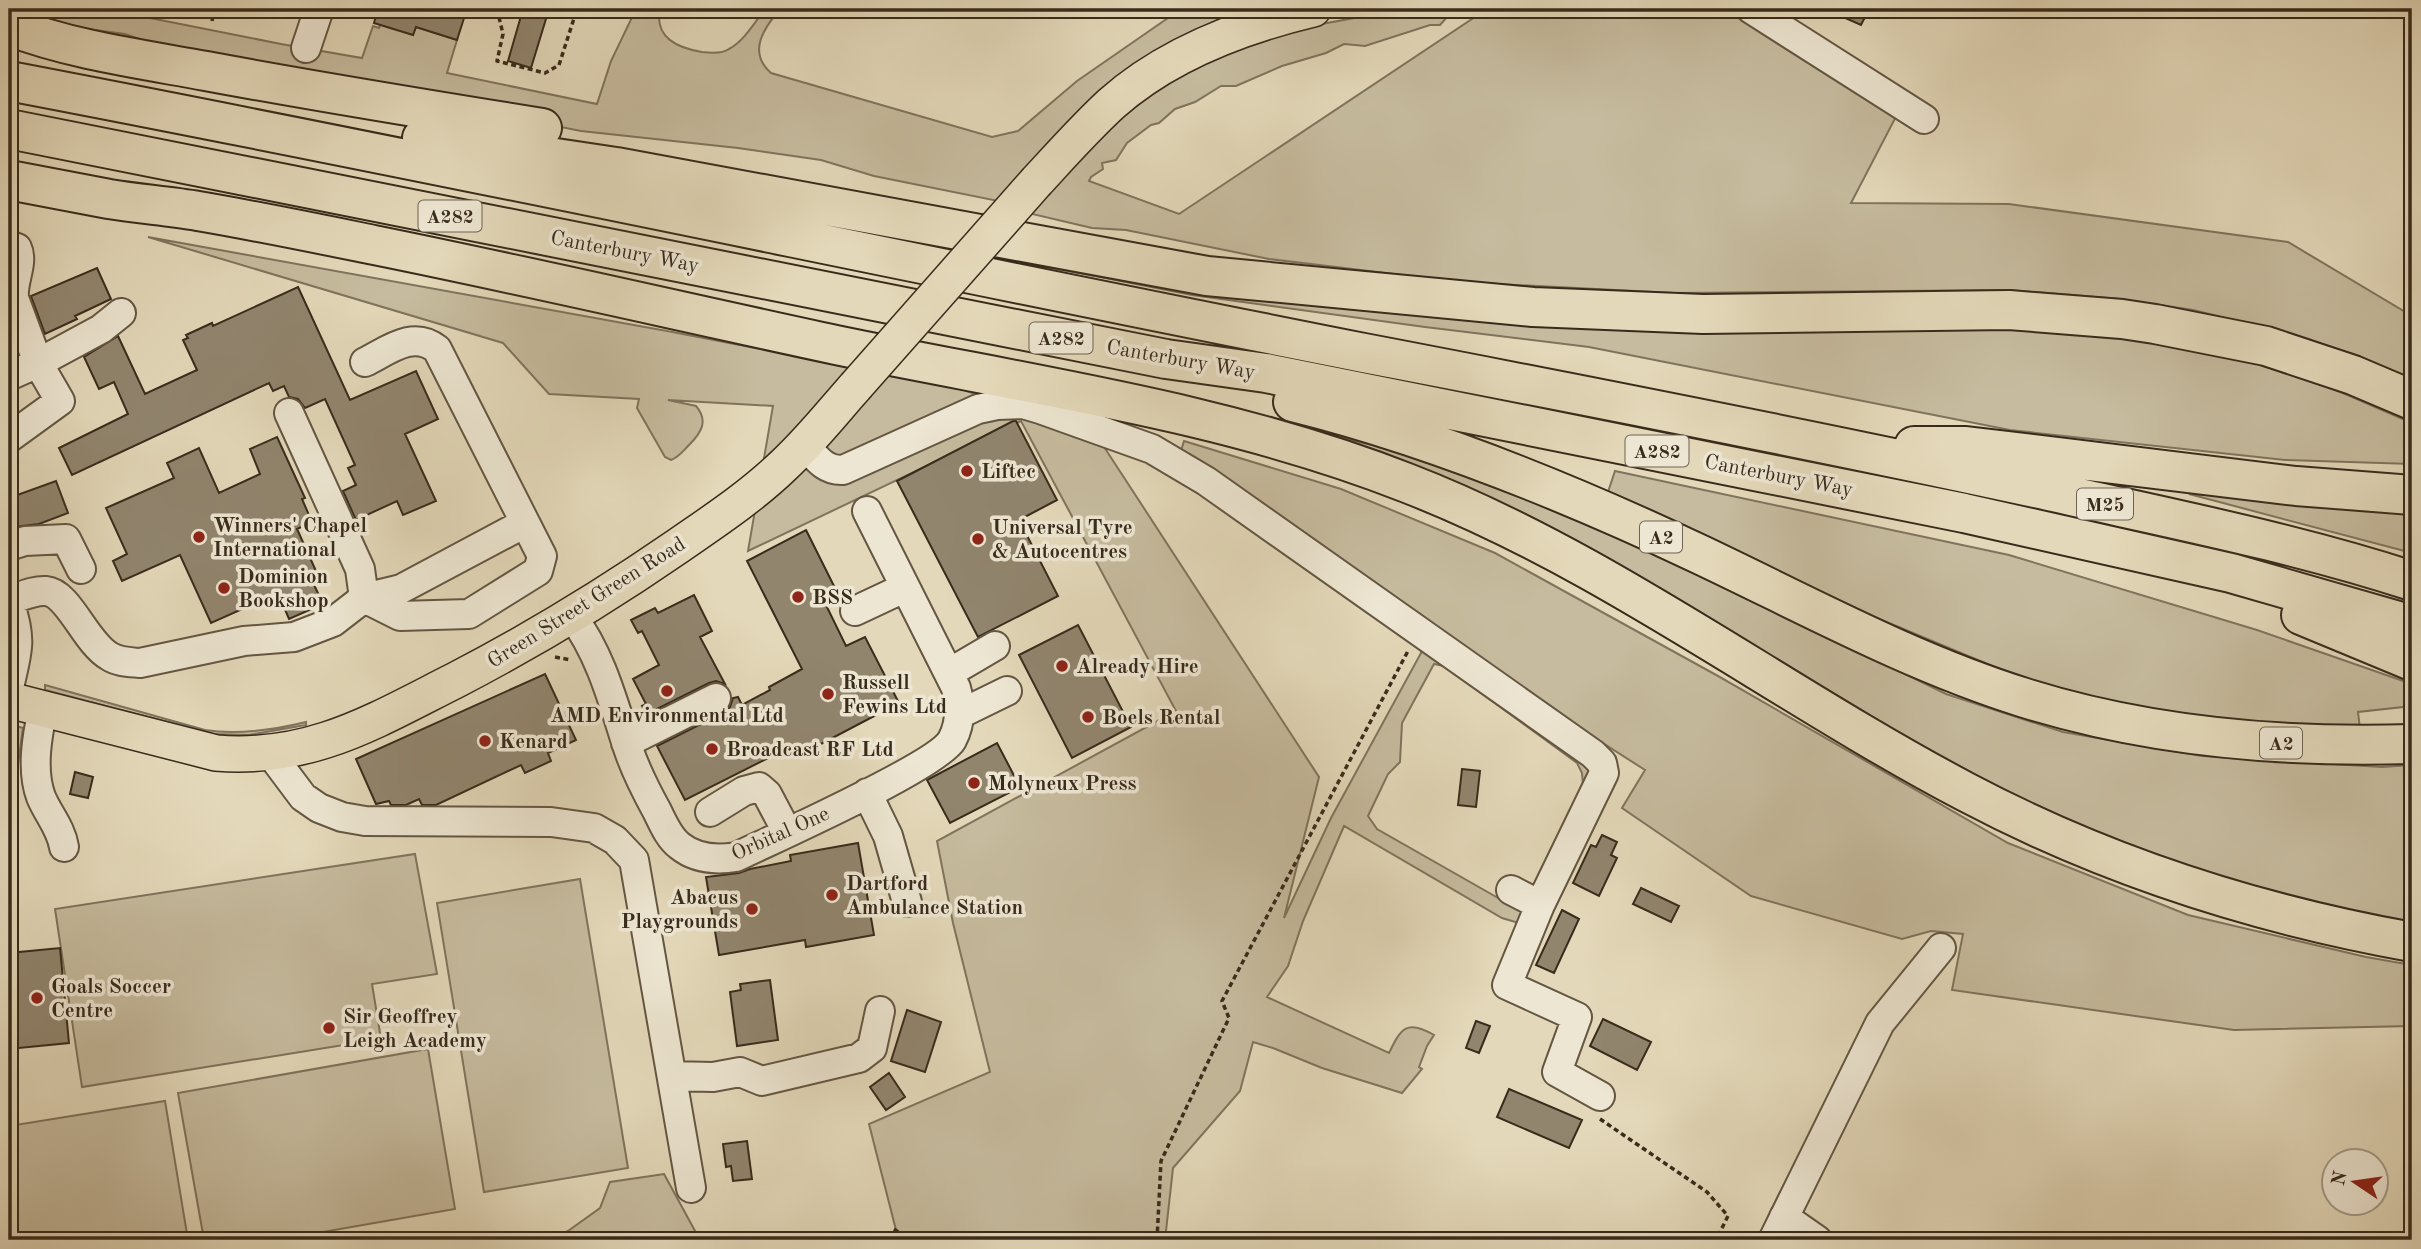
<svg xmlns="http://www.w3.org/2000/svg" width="2421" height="1249" font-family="'Old Standard TT',serif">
  <rect width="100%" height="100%" fill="#e3d8b9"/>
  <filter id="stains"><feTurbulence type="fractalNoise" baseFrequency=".00286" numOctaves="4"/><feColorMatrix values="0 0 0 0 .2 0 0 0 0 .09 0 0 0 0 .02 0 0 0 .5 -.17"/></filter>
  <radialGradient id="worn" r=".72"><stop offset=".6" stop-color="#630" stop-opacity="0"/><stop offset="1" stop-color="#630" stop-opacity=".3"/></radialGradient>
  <path fill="#c6bb9e" stroke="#80735d" stroke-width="2" d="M18,9h108l14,7 141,28 81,14 11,-32 6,2 2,-5 32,12 3,-8 41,13 -10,33 150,31 14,-43 25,-52h24c-6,29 18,39 42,43 8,1 20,2 27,-3 15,-8 26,-27 36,-40h15c-16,19 -33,43 -9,64l221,64 26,-6 59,-50 104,-72h41l-5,11 -35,17 -134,107 -50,57 -124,-25 -53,-16 -83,-12 -157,-17 -409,-81 -47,-16 -60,-8 -22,-5z
    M1403,9h42l3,7 -8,9h-10l-65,21 -21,-2 -18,9 -44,13 -46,20h-15l-26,16 -20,7 -16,14 -8,2 -24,18 -11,17 -14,3 1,6 -12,8 -2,4 90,33 308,-205h236l177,100 -49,94 158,1 279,38 124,74v63l-61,-25 -68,-22 -90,-22 -73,-11 -110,-9 -336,3 -214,-11 -191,-23 -143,-29 -34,-2 -64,-15 19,-23 77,-75 81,-58 106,-31z
    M148,237l519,94 281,54 147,48 224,344 -35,141 47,-100 96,-176 166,125 -53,125 -9,-6 6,-4 46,-97 -1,-12 -5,-10 -133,-97 -10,-2 -32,59 -2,39 -12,12 -20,42 9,13 137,78 10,-2 -2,19 -20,-6 -158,-92 -41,95 -15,45 -21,31 122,56c12,-25 18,-34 45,-18l-7,11 -8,21 3,2 -20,24 -80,-25 -49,-20 -20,-6 -13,49 -67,77 -8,72h-301l33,-6 -28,-110 121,-52 -37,-149 -16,-82 239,-130 -155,-290 -273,130 25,-145 -105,-6 28,6c13,15 5,27 -7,39 -6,6 -10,12 -18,15l-6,-3 -28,-49 2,-9 -90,-5 -46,-51z
    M993,256l185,23 892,50 149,22 78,22 115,50v41l-127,-4 -275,-30 -421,-83 -164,-20 -233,-32z
    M1284,425l107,24 77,26 162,64 316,155 117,38 139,24 180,11 30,-2v163l-140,-31 -216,-77z
    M1184,441l157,48 154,64 223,123 290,167 180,72 178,42 46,8v61l-178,4 -282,-40 11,-56 -32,-3 -29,8 -151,-43 -129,-88 23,-38 -122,-78 -13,-14 -330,-224z
    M1615,471l394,84 248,75 155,54v22l-54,6 2,17 -141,-4 -181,-40 -161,-67 -269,-126z
    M2189,494l69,3 154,12v44z
    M45,685l160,45c33,5 68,0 101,-8v3l-57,10 -36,-1 -168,-44z
    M9,724l14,4 -5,37 -9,8z
    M415,854l22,120 -65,10 9,55 -299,48 -27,-178z
    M580,879l48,289 -144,24 -47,-289z
    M428,1049l27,160 -178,31h-73l-26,-147z
    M165,1101l23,139h-179v-114z
    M664,1174l36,66h-152l20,-9 32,-23 10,-26z"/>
  <path fill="#91856e" stroke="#392b1c" stroke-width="2" d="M378,9h68l19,6 -8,25 -41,-13 -3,8 -39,-12z
    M523,9h26l-18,59 -23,-7z
    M1825,9h44l-8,16z
    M97,268l14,31 -36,17 2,3 -32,15 -14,-38z
    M298,287l52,113 66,-29 22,48 -33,15 31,67 -33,14 -6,-14 -41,19 -13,-29 13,-6 -8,-17 7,-3 -30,-66 -20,9 -7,-9 -9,-2 -5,-11 -11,5 -4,-8 -197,92 -13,-27 69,-34 -14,-32 -15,7 -15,-32 34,-21 27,58 52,-24 -14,-30 5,-2 -2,-3 26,-12 1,3z
    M1013,421h3l41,79 -38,20 39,76 -80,41 -81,-156z
    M277,437l28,61 -3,1 10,23 -15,7 19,42 -7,3 14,30 -34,15 -11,-26 -67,30 -31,-68 -58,26 -9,-20 14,-7 -21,-46 68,-30 -7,-15 32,-15 20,45 41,-19 -10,-25z
    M56,481l12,32 -29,11 -25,3 -5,-15v-14z
    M806,530l32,64 -14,7 22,45 19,-9 34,66 -95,50 -2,-3 -16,8 -4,-7 -97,49 -28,-54 66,-33 7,-6 3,-9 5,-1 4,8 28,-15 -1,-3 33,-18 -55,-108z
    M694,595l18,36 -12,6 25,47 -9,-3 -7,2 -62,31 -5,-8 4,-2 -13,-25 26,-14 -17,-34 -4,2 -7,-13 24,-12 3,5z
    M1078,625l53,102 -59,31 -53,-103z
    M545,674l31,66 -28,13 3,8 -26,12 -4,-8 -85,40h-14l-3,-6 -13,6h-15l-2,-4 -13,3 -20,-45z
    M997,743l23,44 -70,36 -23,-43z
    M1462,769l18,2 -4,36 -18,-2z
    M75,772l18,5 -5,21 -18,-4z
    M1602,835l15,7 -6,13 6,3 -18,38 -26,-13 18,-38 5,2z
    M858,843l16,92 -68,12 -1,-7 -86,15 -13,-78 33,-4 11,-4 41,-8 -1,-6z
    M1641,888l38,18 -8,16 -38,-18z
    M1562,910l17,9 -25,54 -18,-8z
    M60,948l9,95 -60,6v-96z
    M770,980l8,60 -41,6 -7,-54 11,-2 -1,-6z
    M907,1010l34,12 -16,50 -34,-11z
    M1603,1019l48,23 -14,28 -47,-24z
    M1476,1021l14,5 -11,27 -13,-5z
    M889,1073l16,24 -19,13 -16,-23z
    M1509,1089l73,31 -13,28 -72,-31z
    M747,1141l5,38 -19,2 -2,-15 -5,1 -3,-23z"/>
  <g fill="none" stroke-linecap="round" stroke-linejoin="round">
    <g stroke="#645643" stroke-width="32">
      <path id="minor" d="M1751,9l173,110
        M306,48l13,-39
        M9,245l8,3c7,15 -5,33 -3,50l24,65 -29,13
        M9,438l51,-37 -22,-38 63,-34 20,-16
        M804,444c12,13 20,27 39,26l135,-61 19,-4 26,-1 17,5 112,40 54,32 387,273 9,9 2,10 -64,132 -33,80 70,32 -20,55 43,24
        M9,546l16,-5 41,-2 15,30
        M364,598l36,18 69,-2 69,-43 4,-15 -105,-207c-24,-19 -48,1 -72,13
        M364,598l37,-9 124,-66
        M9,600c11,-3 25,-10 37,-9 23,2 39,51 63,65 9,6 20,6 31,7l104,-22 50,-4 39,-15 31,-24 -4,-29 -71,-156
        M9,601c13,38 9,49 0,86
        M855,611l49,-23
        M572,616c29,39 41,86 56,132 7,21 18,43 29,63 6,12 12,27 23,35 16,13 37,14 56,11 37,-18 201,-91 216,-117 9,-17 9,-34 4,-52l-89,-177
        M949,673l46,-27
        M43,709c-6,27 -12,61 -2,88 7,17 20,31 23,50
        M960,714l47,-23
        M626,743l90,-45
        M270,753l33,44 16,11 23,9 23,4 186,1 43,6 21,12 19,20 57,328
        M867,793l21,43 19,66
        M710,812l34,-21 15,-4 8,7 20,38
        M1511,890l29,15
        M672,1076l41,1 27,-5 22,9 97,-23 13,-10 8,-37
        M1784,1217l33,23
        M1773,1240l107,-217 61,-75"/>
    </g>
    <g stroke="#392b1c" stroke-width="38">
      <path id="major" d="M1037,181c24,-26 48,-53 74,-77 56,-50 131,-78 202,-95
        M9,700l207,53c38,3 73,-1 110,-13 44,-14 88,-39 130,-60 77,-40 151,-85 222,-134 36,-25 74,-50 106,-81 26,-24 48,-52 71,-78"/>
    </g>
    <g stroke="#392b1c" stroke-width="42">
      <path id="highway" d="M9,26c63,24 131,33 197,45 112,21 224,39 336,57
        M9,81c452,86 903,183 1355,272 230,44 460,89 689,139 120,27 242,51 359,89
        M9,129l1157,230 100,14 698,140 267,60 181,52
        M422,138l194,29 591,109 326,31 170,7 306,-4 113,9 33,5 111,22 87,29 59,25
        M9,180c33,6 67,13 100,19 30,5 60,7 89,12 59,10 117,22 176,34 154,31 308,67 462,100 192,40 388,66 571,138 199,77 371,210 559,309 140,74 290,122 446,150
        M1293,402c137,34 279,92 406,152 108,51 211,108 326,144 125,39 257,50 387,46
        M1914,446h52l330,40 116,9
        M2301,615l111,46"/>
    </g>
    <path stroke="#392b1c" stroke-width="3.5" stroke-dasharray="5 3.5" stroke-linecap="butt" d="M497,9l6,25 -6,27 48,12 14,-8 18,-56
      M212,21l2,-12
      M555,657l16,3
      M1600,1119l107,73 21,24 -12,24
      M894,1229l16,11
      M1157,1240l4,-79 68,-143 -7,-17 186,-350"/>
    <use href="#minor" stroke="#ede6d2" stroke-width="28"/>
    <use href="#major" stroke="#e3d8b9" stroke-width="35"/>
    <use href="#highway" stroke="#e3d8b9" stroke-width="38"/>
    <g stroke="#392b1c" stroke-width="38" stroke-linecap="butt">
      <path id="major-bridge" d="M855,387l182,-206"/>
    </g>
    <use href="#major-bridge" stroke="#e3d8b9" stroke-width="35"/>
  </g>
  <g fill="#8f2418" stroke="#ede6d2" stroke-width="2.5">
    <circle cx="967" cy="471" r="7"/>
    <circle cx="199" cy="537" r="7"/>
    <circle cx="978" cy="539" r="7"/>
    <circle cx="224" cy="588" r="7"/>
    <circle cx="798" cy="597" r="7"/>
    <circle cx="1062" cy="666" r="7"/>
    <circle cx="667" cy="691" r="7"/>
    <circle cx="828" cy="694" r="7"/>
    <circle cx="1088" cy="717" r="7"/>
    <circle cx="485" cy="741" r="7"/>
    <circle cx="712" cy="749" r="7"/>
    <circle cx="974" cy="783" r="7"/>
    <circle cx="832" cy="895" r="7"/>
    <circle cx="752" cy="909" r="7"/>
    <circle cx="37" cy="998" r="7"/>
    <circle cx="329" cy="1028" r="7"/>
  </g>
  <g text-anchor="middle" stroke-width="7" stroke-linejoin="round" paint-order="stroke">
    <g fill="#ede6d2" stroke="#6f6353" stroke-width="2">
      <rect x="418.5" y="200.5" width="63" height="31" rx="5"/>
      <rect x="1029.5" y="322.5" width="63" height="31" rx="5"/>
      <rect x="1625.5" y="435.5" width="63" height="31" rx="5"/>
      <rect x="2077" y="488.5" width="56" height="31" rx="5"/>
      <rect x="1640" y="521.5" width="42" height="31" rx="5"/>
      <rect x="2260" y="727.5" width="42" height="31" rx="5"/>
    </g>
    <g font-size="19" font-weight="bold" fill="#392b1c">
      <text x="450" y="223">A282</text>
      <text x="1061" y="345">A282</text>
      <text x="1657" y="458">A282</text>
      <text x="2105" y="511">M25</text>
      <text x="1661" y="544">A2</text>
      <text x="2281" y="750">A2</text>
    </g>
    <g font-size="21" fill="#392b1c" stroke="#ede6d2">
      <text transform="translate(625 251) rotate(11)" y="7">Canterbury Way</text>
      <text transform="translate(1181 359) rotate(10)" y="7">Canterbury Way</text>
      <text transform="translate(1779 475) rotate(11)" y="7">Canterbury Way</text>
      <text transform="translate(586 602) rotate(-32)" y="7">Green Street Green Road</text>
      <text transform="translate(780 833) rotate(-24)" y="7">Orbital One</text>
    </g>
    <g font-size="21" font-weight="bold" fill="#392b1c" stroke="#ede6d2" text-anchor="start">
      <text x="981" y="478">Liftec</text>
      <text x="213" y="532">Winners' Chapel<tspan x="213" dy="24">International</tspan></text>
      <text x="992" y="534">Universal Tyre<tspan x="992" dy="24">&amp; Autocentres</tspan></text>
      <text x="238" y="583">Dominion<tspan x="238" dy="24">Bookshop</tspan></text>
      <text x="812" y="604">BSS</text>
      <text x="1076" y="673">Already Hire</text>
      <text x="842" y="689">Russell<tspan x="842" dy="24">Fewins Ltd</tspan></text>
      <text x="667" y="722" text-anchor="middle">AMD Environmental Ltd</text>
      <text x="1102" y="724">Boels Rental</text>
      <text x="499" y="748">Kenard</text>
      <text x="726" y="756">Broadcast RF Ltd</text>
      <text x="988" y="790">Molyneux Press</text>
      <text x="846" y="890">Dartford<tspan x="846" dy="24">Ambulance Station</tspan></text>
      <text x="738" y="904" text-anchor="end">Abacus<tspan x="738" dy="24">Playgrounds</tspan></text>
      <text x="51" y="993">Goals Soccer<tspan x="51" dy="24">Centre</tspan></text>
      <text x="343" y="1023">Sir Geoffrey<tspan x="343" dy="24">Leigh Academy</tspan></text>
    </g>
  </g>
  <rect width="2421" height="1249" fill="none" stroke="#e3d8b9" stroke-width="35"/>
  <rect x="10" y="10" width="2400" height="1228" fill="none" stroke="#392b1c" stroke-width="3.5"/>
  <rect x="18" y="18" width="2386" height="1214" fill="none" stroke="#392b1c" stroke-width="2"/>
  <g transform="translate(2355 1182) rotate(283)"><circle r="33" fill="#ede6d2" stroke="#a59b89" stroke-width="2"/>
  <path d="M0-5L12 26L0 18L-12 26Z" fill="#8f2418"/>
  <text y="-10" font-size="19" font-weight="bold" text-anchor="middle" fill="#392b1c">N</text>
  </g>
  <rect width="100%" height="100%" filter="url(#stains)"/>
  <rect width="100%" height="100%" fill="url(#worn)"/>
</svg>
